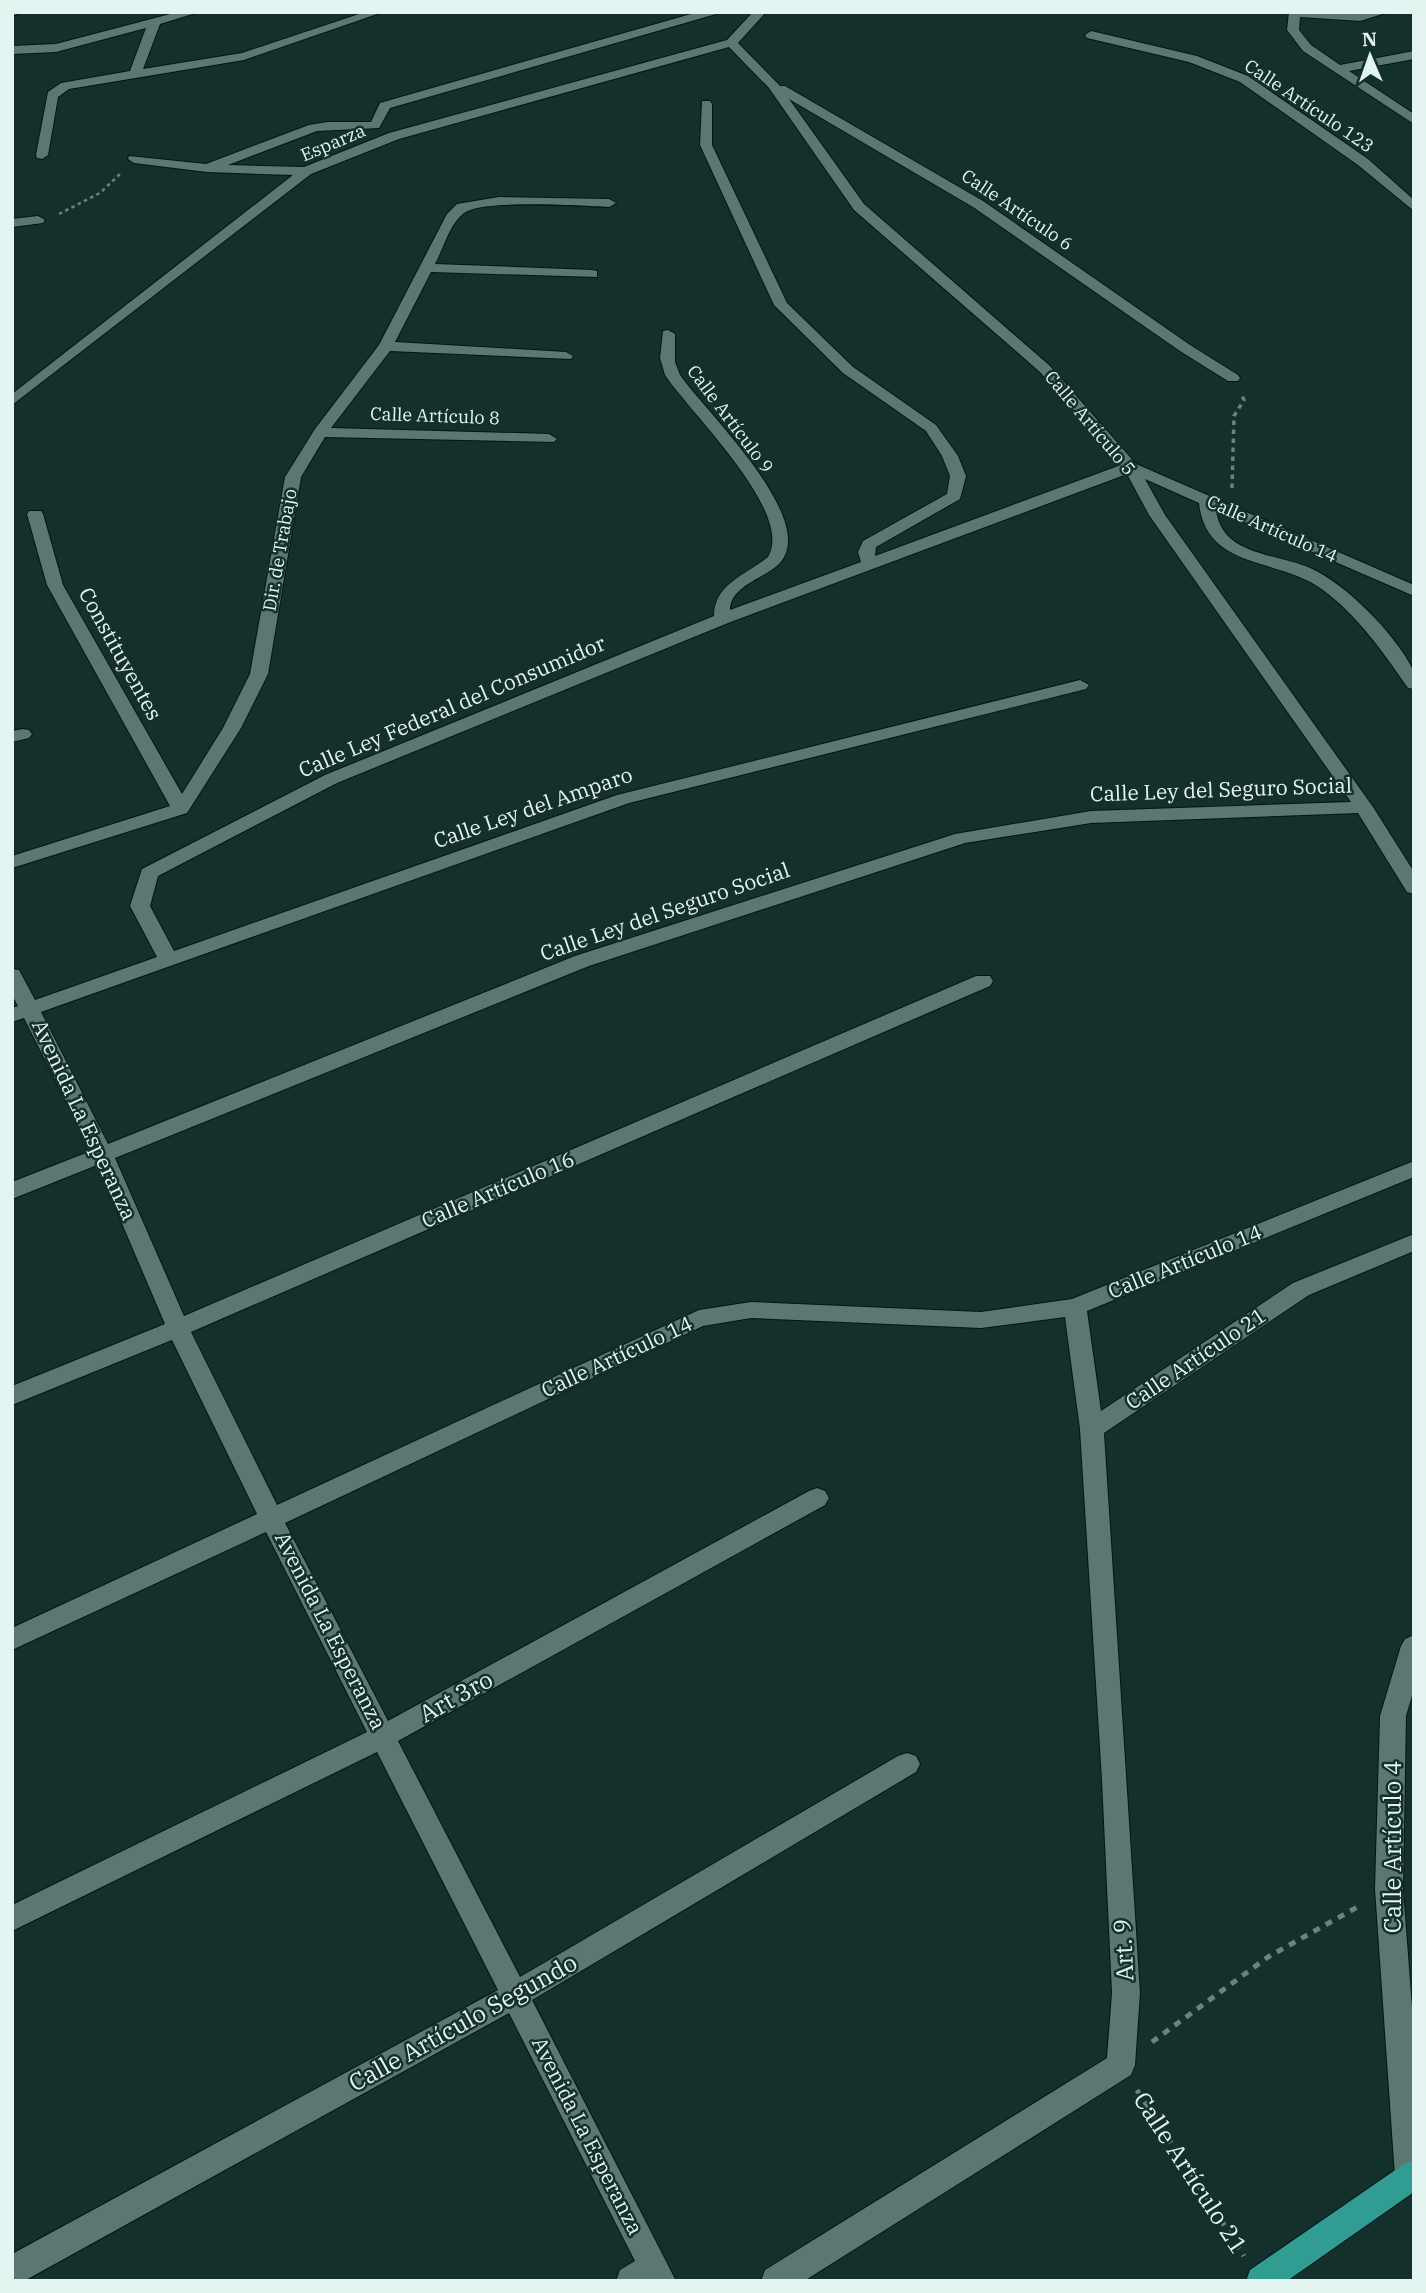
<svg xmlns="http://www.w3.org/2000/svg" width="1426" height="2293" font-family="'IBM Plex Serif',serif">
  <rect width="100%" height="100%" fill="#14302c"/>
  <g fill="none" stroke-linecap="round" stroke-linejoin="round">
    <g stroke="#001714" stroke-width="2">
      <path id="minor" d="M12,12h9l-9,4z
        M178,12h21l-39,12 -17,45 99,-16 123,-41h18l-139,48 -175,29 -11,8 -10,58 -6,4 -5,-1 -1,-3 12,-63 13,-9 69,-12 16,-43 -90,24 -44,2v-8l44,-2z
        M723,12l-333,96 -11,20 -62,3 -89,34 76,2 85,-34 338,-93 26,-28h13l-28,31 42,43h5l198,115 207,144 48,30 2,3 -2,3h-10l-48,-30 -207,-144 -184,-108 75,105 186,162 86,98 278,121v11l-198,-86c6,46 60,43 94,58 35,15 85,66 102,100 3,6 2,14 2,21l-6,-1c-25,-36 -50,-72 -85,-98 -43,-33 -117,-19 -124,-87l-54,-24 20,36 208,292 41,65v22l-7,-2 -49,-79 -267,10 -126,20 -376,123 -474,192 69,158 792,-340h14l3,5 -3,5 -799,346 86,173 422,-195 52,-8 230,10 91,-13 342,-138v16l-327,134 14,100 192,-128 121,-49v17l-105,44 -205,138 36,560 -5,72 -4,10 -327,206h-43l4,-11 342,-212 5,-65 -10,-213 -22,-351 -15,-112 -84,11 -230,-10 -48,8 -418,197 103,198 421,-230 8,-3 8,3 4,7 -4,7 -427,236 122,236 378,-221 9,-3 9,3 4,8 -4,8 -384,228 144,281h-60l4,-11 15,-9 -126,-248 -485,268h-12v-27l486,-264 -121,-238 -365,179v-26l355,-173 -101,-200 -254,118v-22l245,-114 -85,-174 -160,65v-19l153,-62 -68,-159 -85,34v-17l79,-31 -67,-133 -12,4v-14l6,-2 -6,-11v-26l7,1 16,30 122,-43 -27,-51 12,-37 183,-94 389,-159c0,-32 32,-41 54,-59 27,-45 -79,-145 -103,-182l-5,-17 3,-27 5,-1 7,4v28l5,13c24,35 141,146 99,189 -14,14 -49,22 -49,46l131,-48 -3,-10 5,-11 84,-47 3,-18 -8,-20 -16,-25 -83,-58 -69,-68 -74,-160 2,-44h8l2,3v41l75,158 66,64 83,58 22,31 8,20 -6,23 -84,48 -1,9 246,-91 -81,-93 -186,-162 -85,-122 -40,-41 -330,92 -88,35 -299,231v-11l281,-219 -86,-3 -73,-9 -6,-4 1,-3 77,8 103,-39 19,-3h43l9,-19 311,-89zM1127,474l22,41 202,287 -260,9 -136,23 -380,122 -467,188 -67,-132 588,-209 457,-114 3,-4 -9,-5 -463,115 -443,156 -24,-45 8,-30 179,-93 391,-160z
        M1289,12h100l-29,9 -60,-4 -1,13 12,15 29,20 74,-14v8l-65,12 65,43v10l-111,-73 -16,-21z
        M1091,31l106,25 51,20 120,83 46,41v11l-56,-46 -118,-83 -51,-20 -102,-24 -2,-3z
        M499,197l110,2 7,4 -7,4c-27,-1 -127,-8 -145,6 -14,10 -21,36 -29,51l157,6 5,1v6l-166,-5 -36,70 171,10 7,4 -2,3 -181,-8 -59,77 218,6 8,5 -3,3 -229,-5 -24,40 -33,197 -27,54 -54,85 -175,55v-12l158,-50 -123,-221 -20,-71 2,-3h12l2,3 20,71 119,209 41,-66 27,-54 35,-197 30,-48 64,-84 68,-131 10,-10z
        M38,216l7,4 -2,3 -31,4v-8z
        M23,729l6,1 3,4 -3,4 -17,4v-11z
        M1414,1635v54l-8,27 -3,173 11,145v155l-4,2 -10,-5 -5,-10 -20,-287 5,-173 21,-70 4,-7z"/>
    </g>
    <g stroke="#001714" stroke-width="2">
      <path id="major" d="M1414,2160v32l-127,89h-41l4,-11 154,-106z"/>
    </g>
    <path stroke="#6b827f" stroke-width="2.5" stroke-dasharray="3.5 3.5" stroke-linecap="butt" d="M59,214l41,-21 21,-20"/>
    <path stroke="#6b827f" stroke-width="3.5" stroke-dasharray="4.5 4.5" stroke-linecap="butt" d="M1232,488l2,-72 10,-16 -2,-4"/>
    <path stroke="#6b827f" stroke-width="5" stroke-dasharray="7 7" stroke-linecap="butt" d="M1152,2042l116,-85 93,-52
      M1137,2090l107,166"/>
    <use href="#minor" fill="#5a7772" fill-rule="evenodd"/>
    <use href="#major" fill="#319c92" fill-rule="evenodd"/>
  </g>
  <g text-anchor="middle" stroke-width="5" stroke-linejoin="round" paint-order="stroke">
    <g font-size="18" fill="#e4f4f1" stroke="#14302c">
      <text transform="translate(1309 106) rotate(34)" y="6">Calle Artículo 123</text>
      <text transform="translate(333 143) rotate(-23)" y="6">Esparza</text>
      <text transform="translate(1017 210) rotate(34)" y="6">Calle Artículo 6</text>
      <text transform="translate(435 416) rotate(2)" y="6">Calle Artículo 8</text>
      <text transform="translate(730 419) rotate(53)" y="6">Calle Artículo 9</text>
      <text transform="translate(1090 423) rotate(50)" y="6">Calle Artículo 5</text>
      <text transform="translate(1272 529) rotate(24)" y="6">Calle Artículo 14</text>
      <text transform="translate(280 550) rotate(-80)" y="6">Dir. de Trabajo</text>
    </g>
    <g font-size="21" fill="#e4f4f1" stroke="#14302c">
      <text transform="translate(120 654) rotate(61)" y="7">Constituyentes</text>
      <text transform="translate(452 707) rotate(-23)" y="7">Calle Ley Federal del Consumidor</text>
      <text transform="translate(1221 790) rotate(-2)" y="7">Calle Ley del Seguro Social</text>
      <text transform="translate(533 808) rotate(-19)" y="7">Calle Ley del Amparo</text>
      <text transform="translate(665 912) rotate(-19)" y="7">Calle Ley del Seguro Social</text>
      <text transform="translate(84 1120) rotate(65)" y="7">Avenida La Esperanza</text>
      <text transform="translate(498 1190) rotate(-23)" y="7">Calle Artículo 16</text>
      <text transform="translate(1185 1262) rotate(-22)" y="7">Calle Artículo 14</text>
      <text transform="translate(617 1357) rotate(-25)" y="7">Calle Artículo 14</text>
      <text transform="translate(1196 1359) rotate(-34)" y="7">Calle Artículo 21</text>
      <text transform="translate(330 1631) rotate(63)" y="7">Avenida La Esperanza</text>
      <text transform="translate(587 2136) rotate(63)" y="7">Avenida La Esperanza</text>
    </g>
    <g font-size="24" fill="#e4f4f1" stroke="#14302c">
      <text transform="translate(456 1697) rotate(-29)" y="8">Art 3ro</text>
      <text transform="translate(1393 1847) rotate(-90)" y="8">Calle Artículo 4</text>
      <text transform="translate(1124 1950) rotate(-93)" y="8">Art. 9</text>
      <text transform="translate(463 2023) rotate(-29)" y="8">Calle Artículo Segundo</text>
      <text transform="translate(1190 2173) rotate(57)" y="8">Calle Artículo 21</text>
    </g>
  </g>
  <rect width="1426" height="2293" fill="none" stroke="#e4f4f1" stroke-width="28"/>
  <g transform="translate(1370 56) rotate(358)" stroke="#14302c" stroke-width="5" paint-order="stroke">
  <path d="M0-5L12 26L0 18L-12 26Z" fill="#e4f4f1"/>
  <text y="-10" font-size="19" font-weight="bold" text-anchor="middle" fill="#e4f4f1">N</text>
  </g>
</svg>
